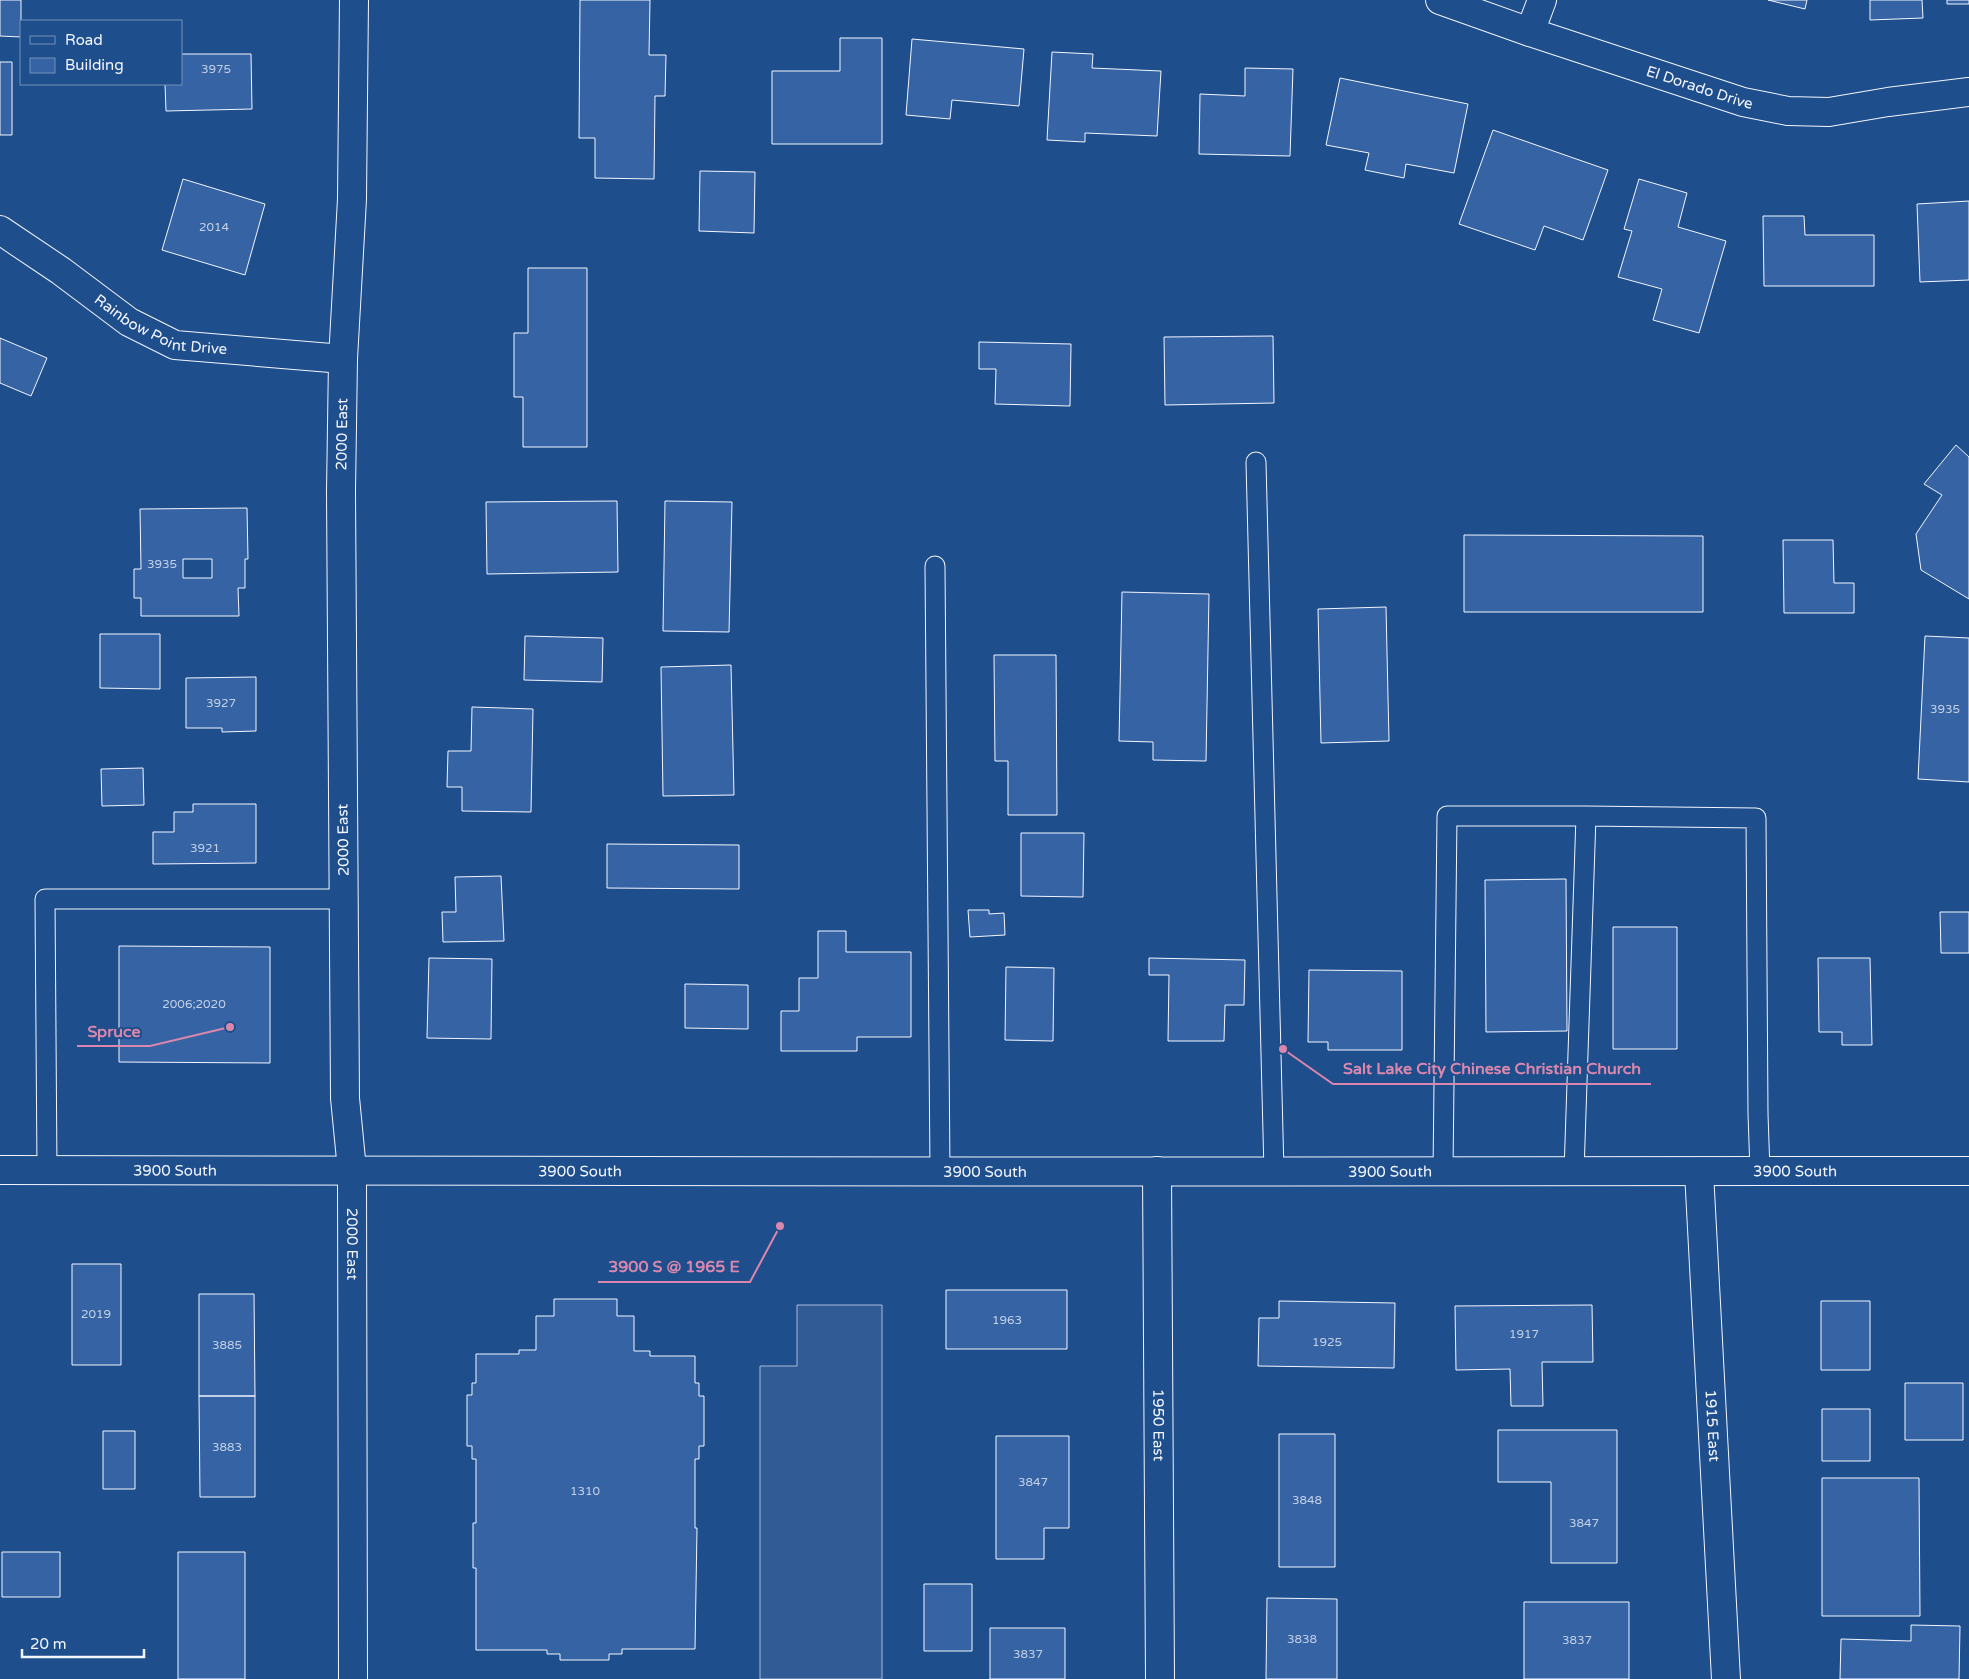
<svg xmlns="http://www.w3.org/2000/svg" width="1969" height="1679" font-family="'Varela Round',sans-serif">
  <rect width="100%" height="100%" fill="#1f4e8c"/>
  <path fill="#305b95" stroke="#a8bbd7" d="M797,1305h85v374h-122v-313h37z"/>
  <path fill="#3563a3" stroke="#f2f6ff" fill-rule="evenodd" d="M0,0h21v37l-21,-1z
    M580,0h70l-1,55h17l-1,41h-10l-1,83 -59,-1v-40h-16z
    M1768,0h39l-2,9z
    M1870,0h52l1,18 -53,2z
    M1947,0h22v4h-22z
    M840,38h42v106h-110v-73h68z
    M912,39l112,10 -5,57 -67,-6 -2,19 -44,-4z
    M1052,52l41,2 -1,14 69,3 -4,65 -72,-3v9l-38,-2z
    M181,54h70l1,55 -86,2 -1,-27h16z
    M0,62h12v73h-12z
    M1245,68l48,1 -3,87 -91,-2 1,-60 45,2z
    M1340,78l128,26 -14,69 -48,-9 -2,14 -39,-8 4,-17 -43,-8z
    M1493,130l115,40 -25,70 -39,-14 -9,24 -76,-26z
    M700,171l55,1 -1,61 -55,-2z
    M183,179l82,25 -20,71 -83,-25z
    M1639,179l48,14 -9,34 48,14 -27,92 -46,-13 9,-31 -44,-12 14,-46 -8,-2z
    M1969,201v79l-49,2 -3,-78z
    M1763,216h41l1,19h69v51h-110z
    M528,268h59v179h-64v-50h-9v-64h14z
    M1273,336l1,67 -109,2 -1,-68z
    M0,338l47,20 -16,38 -31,-13z
    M979,342l92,2 -1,62 -75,-2 1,-35h-17z
    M1956,445l13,12v142l-48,-29 -5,-36 26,-39 -18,-11z
    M617,501l1,71 -131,2 -1,-72z
    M665,501l67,1 -3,130 -66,-1z
    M247,508l1,51h-3v29h-7l1,28h-98v-18h-7v-29h7l-1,-60zM183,559h29v19h-29z
    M1464,535l239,1v76h-239z
    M1783,540h50l1,43h20v30h-70z
    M1122,592l87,2 -3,167 -53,-1v-18l-34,-1z
    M1386,607l3,134 -68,2 -3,-134z
    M100,634h60v55l-60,-1z
    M525,636l78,2 -1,44 -78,-2z
    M1925,636l44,2v144l-51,-3z
    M994,655h62l1,160h-49v-54h-13z
    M731,665l3,130 -71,1 -2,-129z
    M256,677v54l-34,1v-4h-36v-50z
    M472,707l61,2 -2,103 -69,-1v-24h-15l1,-36h23z
    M143,768l1,37 -42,1 -1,-37z
    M193,804h63v59l-103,1v-32h21v-20h19z
    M1021,833h63l-1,64 -62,-1z
    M607,844l132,1v44l-132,-1z
    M501,876l3,65 -61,1 -1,-30h14l-1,-35z
    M1566,879l1,152 -81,1 -1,-152z
    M968,910h21v4l15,-1 1,22 -35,2z
    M1940,912h29v41h-28z
    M1613,927h64v122h-64z
    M818,931h28v21h65v85h-54v14h-76v-40h18v-33h19z
    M119,946l151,1v116l-151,-1z
    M429,958l63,1 -1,80 -64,-1z
    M1149,958l96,2 -1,45h-19l-1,36h-56l1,-66h-20z
    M1818,958h52l2,87h-30v-13h-23z
    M1006,967l48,1 -1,73 -48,-1z
    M1309,970l93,1v79h-74v-8h-20z
    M685,984l63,1v44l-63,-1z
    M72,1264h49v101h-49z
    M946,1290h121v59h-121z
    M199,1294h55l1,102h-56z
    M554,1299h63v17h17v35h16v5h45v27h4v13h5v50h-5v13h-4v69h2l-2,121h-73v5h-13v6h-49v-6h-13v-4h-71v-82h-3v-45h3v-64h-4v-13h-5v-51h5v-12h4v-29h43v-4h17v-34h18z
    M1279,1301l116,2 -1,65 -136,-2 1,-48h20z
    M1821,1301h49v69h-49z
    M1592,1305l1,57h-51l1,44h-32l-1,-37 -54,1 -1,-64z
    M1905,1383h58v57h-58z
    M199,1396h56v101h-55z
    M1822,1409h48v52h-48z
    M1498,1430h119v133h-66v-81h-53z
    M103,1431h32v58h-32z
    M1279,1434h56v133h-56z
    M996,1436h73v92h-25v31h-48z
    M1822,1478h97l1,138h-98z
    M2,1552h58v45h-58z
    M178,1552h67v127h-67z
    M924,1584h48v67h-48z
    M1267,1598l70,1v80h-71z
    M1524,1602h105v77h-105z
    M1911,1625l49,1 -1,53h-119l1,-40 70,2z
    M990,1628h75v51h-75z"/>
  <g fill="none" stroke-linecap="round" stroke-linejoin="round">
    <g stroke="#f2f6ff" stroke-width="21">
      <path id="service" d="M1256,462l18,710
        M935,566l5,606
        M1586,816l170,2 2,296 2,57
        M47,1170l-2,-271h299
        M1443,1172l4,-356h139l-12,356"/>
    </g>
    <g stroke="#f2f6ff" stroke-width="30">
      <g id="minor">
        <path id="s1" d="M1440,0l90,32 213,70 45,9 41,1 59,-10 81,-10"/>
        <path d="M1530,32l12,-32"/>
        <path id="s2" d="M0,230l61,41 68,51 46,23 168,14"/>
        <path id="s3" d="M352,1170l-7,-72 -4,-607 2,-132 9,-160 2,-199"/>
        <path id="s4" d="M1157,1171l3,508"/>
        <path id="s5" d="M1699,1172l27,507"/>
      </g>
    </g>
    <g stroke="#f2f6ff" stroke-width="30">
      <g id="tertiary">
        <path id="s6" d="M352,1170l1,509"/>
      </g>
    </g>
    <g stroke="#f2f6ff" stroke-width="30">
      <g id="secondary">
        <path id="s7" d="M0,1170c656,2 1313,2 1969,1"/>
      </g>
    </g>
    <use href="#service" stroke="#1f4e8c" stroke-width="19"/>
    <use href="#minor" stroke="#1f4e8c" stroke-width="28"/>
    <use href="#tertiary" stroke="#1f4e8c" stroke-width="28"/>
    <use href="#secondary" stroke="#1f4e8c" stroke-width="28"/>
  </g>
  <g text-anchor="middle" stroke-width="4" stroke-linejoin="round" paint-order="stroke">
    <g font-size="12" fill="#c3d1e8">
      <text x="216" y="73">3975</text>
      <text x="214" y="231">2014</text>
      <text x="162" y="568">3935</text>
      <text x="221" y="707">3927</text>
      <text x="1945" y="713">3935</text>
      <text x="205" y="852">3921</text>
      <text x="194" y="1008">2006;2020</text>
      <text x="96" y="1318">2019</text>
      <text x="1007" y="1324">1963</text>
      <text x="1524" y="1338">1917</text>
      <text x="1327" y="1346">1925</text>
      <text x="227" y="1349">3885</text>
      <text x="227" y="1451">3883</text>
      <text x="1033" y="1486">3847</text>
      <text x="585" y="1495">1310</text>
      <text x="1307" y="1504">3848</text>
      <text x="1584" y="1527">3847</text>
      <text x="1302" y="1643">3838</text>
      <text x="1577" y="1644">3837</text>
      <text x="1028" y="1658">3837</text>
    </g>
    <g font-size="15" fill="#f2f6ff" stroke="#1f4e8c">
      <text dy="5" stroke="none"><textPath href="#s1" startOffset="274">El Dorado Drive</textPath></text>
      <text dy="5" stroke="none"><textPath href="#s2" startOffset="190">Rainbow Point Drive</textPath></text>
      <text dy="5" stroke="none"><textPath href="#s3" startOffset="736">2000 East</textPath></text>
      <text transform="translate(343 840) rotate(-91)" y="5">2000 East</text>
      <text dy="5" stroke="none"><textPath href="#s7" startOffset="175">3900 South</textPath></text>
      <text dy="5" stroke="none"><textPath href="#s7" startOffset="580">3900 South</textPath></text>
      <text dy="5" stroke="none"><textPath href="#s7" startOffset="1795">3900 South</textPath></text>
      <text dy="5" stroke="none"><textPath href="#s7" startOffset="985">3900 South</textPath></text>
      <text dy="5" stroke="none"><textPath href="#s7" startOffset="1390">3900 South</textPath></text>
      <text dy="5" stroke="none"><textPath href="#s6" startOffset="74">2000 East</textPath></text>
      <text dy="5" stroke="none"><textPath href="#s4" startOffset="254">1950 East</textPath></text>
      <text dy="5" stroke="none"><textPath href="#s5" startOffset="254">1915 East</textPath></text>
    </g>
  </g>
  <path fill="none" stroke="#da87ad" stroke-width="2" d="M230 1027L150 1046H77M1283 1049L1333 1084H1651M780 1226L750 1282H598"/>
  <g fill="#da87ad" stroke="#1f4e8c" stroke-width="2">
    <circle cx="230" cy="1027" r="5"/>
    <circle cx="1283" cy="1049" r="5"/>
    <circle cx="780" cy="1226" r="5"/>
  </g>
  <g font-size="16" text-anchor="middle" font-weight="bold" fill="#da87ad" stroke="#1f4e8c" stroke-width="4" stroke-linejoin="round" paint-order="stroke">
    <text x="114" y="1037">Spruce</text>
    <text x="1492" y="1074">Salt Lake City Chinese Christian Church</text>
    <text x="674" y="1272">3900 S @ 1965 E</text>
  </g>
  <rect x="20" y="20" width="162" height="65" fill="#1f4e8c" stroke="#7391ba"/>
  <rect x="30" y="36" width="25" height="8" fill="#1f4e8c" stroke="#7391ba"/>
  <text x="65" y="45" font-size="15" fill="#f2f6ff">Road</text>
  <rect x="30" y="58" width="25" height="15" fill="#3563a3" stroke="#7391ba"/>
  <text x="65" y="70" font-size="15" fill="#f2f6ff">Building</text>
  <path d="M22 1649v8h122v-8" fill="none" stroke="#f2f6ff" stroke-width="2.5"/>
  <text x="30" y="1649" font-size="15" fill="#f2f6ff" stroke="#1f4e8c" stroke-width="4" paint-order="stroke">20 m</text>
</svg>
